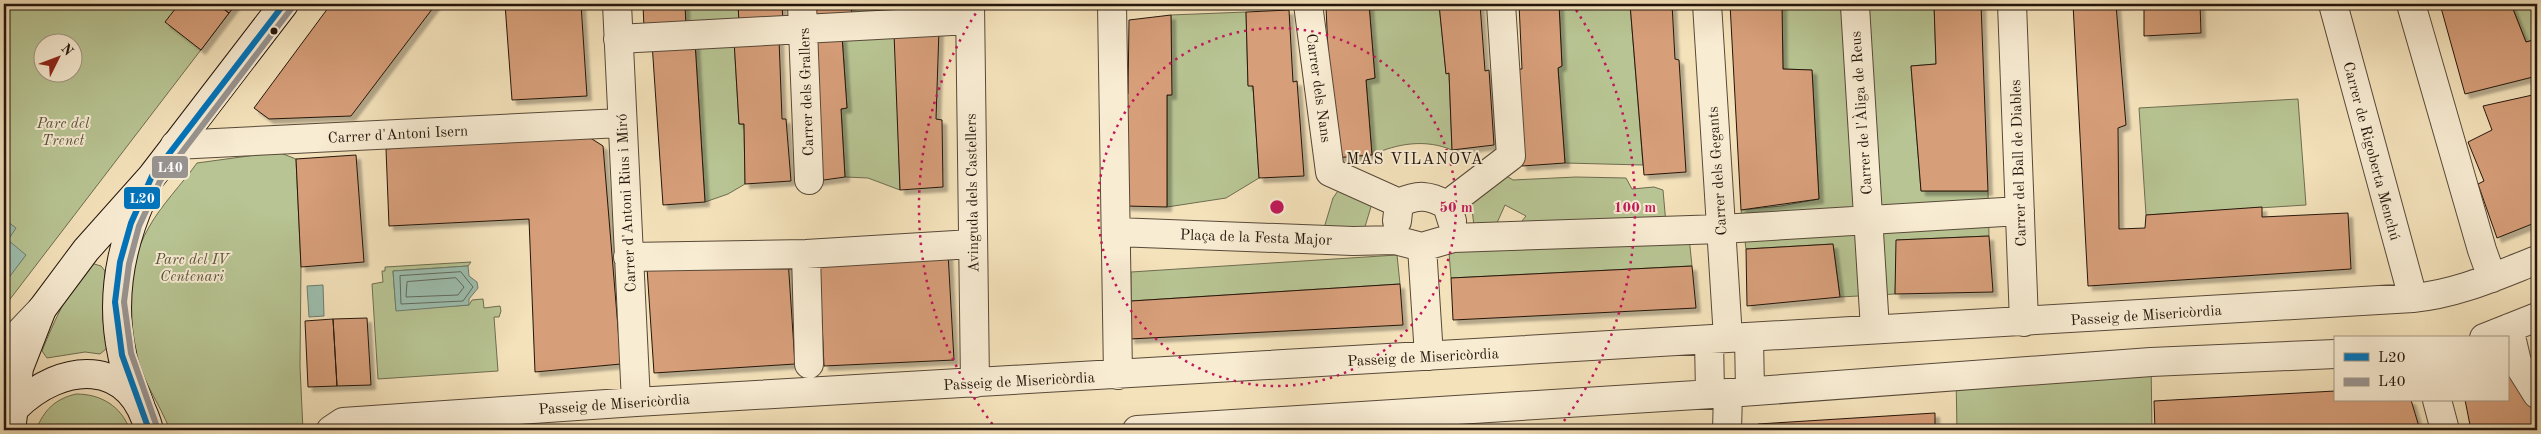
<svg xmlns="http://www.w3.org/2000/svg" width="2541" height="434" font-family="'Old Standard TT',serif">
  <defs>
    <filter id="shadow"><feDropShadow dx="4.5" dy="4.5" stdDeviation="1" flood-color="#0004"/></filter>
  </defs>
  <rect width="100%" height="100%" fill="#f4e2bb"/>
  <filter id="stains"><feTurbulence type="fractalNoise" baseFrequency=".004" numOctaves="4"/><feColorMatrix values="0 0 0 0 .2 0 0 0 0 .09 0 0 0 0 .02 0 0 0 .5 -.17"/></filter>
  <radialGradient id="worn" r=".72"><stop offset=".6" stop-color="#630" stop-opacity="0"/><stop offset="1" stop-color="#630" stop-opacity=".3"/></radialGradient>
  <path fill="#b8c493" stroke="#6e6d50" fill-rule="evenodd" d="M4,4h232l-232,303zM42,42h30v30h-30z
    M685,4h53l1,19 -53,5z
    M851,4h47v10l-46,4z
    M1369,4h70l7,69h3l3,77c-26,-11 -54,-7 -80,5l-6,-75 9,-2z
    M1559,4h71l13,161 -78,-2 -7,-95 4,-2z
    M1782,4h152l2,60 -25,2 10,125h67l1,45 -92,4 -2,54 -55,3 -7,-53 -87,5 -5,-39 40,-4 38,-7 -7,-129 -29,-1z
    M2511,4h26v35l-11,3z
    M1246,12l2,73 5,1 6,92 -33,20 -59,9v-112h4v-80z
    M895,33l5,157 -32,-12 -23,-1 -4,-68 6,-1 -5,-72z
    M734,40l5,84h5l1,60 -17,10 -23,8 -10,-160z
    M2298,99l8,106 -160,10 -7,-107z
    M278,152l18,7 5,107 -1,101 3,63h-135l-1,-7c-7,-16 -17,-32 -24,-48 -19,-47 -20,-103 6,-148 13,-23 33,-43 48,-64z
    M1500,172l13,8 63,-3 50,1 6,11 22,-2 9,3 3,34 -152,7 12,-15 -21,-11 -9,20 -22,1 -3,-25z
    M1343,184l30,16 -9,30 -40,-2 9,-30z
    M1689,237l3,29 -241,12 -2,-26z
    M1397,255l3,29 -269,17v-29z
    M471,262l-3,4 -75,5 3,39 73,-5 3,-5 11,-1 1,9 16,-2 1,5 -2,6h-5l4,54 -120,8 -6,-95 11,-2 -1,-11h3v-4z
    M91,263l10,3 4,5 -2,49 4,28 -7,6 -15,-2 -38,6 -5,-7c12,-30 27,-63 49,-88z
    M2151,362l1,68h-195l-1,-53z
    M76,394c25,0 45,12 54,36h-94c8,-20 19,-31 40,-36z"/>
  <path fill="#9cbeae" stroke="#6c7b6d" d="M4,219l12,9 -8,12 18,15 -22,29z
    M468,266l1,10 8,6 1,6 -9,11v6l-73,6 -3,-40z
    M323,285l1,31 -15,1 -2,-31z"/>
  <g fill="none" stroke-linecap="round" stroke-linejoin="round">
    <path stroke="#606a5d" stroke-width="1" d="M461,272l12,15 -10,14 -62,3 -1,-28z
      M456,278l8,9 -6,8 -52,2 1,-15z"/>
  </g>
  <path fill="#d69e79" stroke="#24160c" filter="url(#shadow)" d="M179,4h38l12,9 -28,37 -36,-28z
    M217,4h19l-7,9z
    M331,4h105l-85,112 -82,3 -15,-11z
    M505,4h76l6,92 -75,4z
    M643,4h42l1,24 -42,1z
    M738,4h44l1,19h-44z
    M810,4h41l1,14 -41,1z
    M898,4h40v9l-40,1z
    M1369,4l6,74 -9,2 6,75 -39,3 -7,-151z
    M1439,4h41l5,67 4,-1 5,75 -42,5 -3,-77 -3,1z
    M1519,4h40l3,62 -4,2 7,95 -43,3 -4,-61 -1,-36h5z
    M1630,4h42l3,55 4,1 7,112 -42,3z
    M1730,4h52l1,65 29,1 7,129 -78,11z
    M1934,4h47l7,187h-67l-10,-125 25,-2z
    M2073,4h56l-13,1 10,120 -8,3 1,101 26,-1 1,-13 116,-8v10l86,-4 3,56 -263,17z
    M2161,4h39l1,29 -57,3v-28l17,-1z
    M2440,4h71l15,38 11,-3v37l-72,18z
    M1289,10l4,72 4,-1 7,95 -45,2 -6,-92h-5l-2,-74z
    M1171,15l1,80h-5v112l-41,-1v-110l2,-2 1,-74z
    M939,29l-3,90 6,1 1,67 -43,3 -6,-157z
    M842,36l5,72 -6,1 4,68 -28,4 -4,-141z
    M779,39l3,80h4l5,62 -46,3 -1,-60h-5l-5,-84z
    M695,42l10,160 -42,3 -11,-162z
    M2537,94v128l-40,16 -19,-54 6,-3 -16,-39 24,-12 -9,-24z
    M581,132l22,14 18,218 -86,8 -6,-153 -140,7 -3,-77z
    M356,155l8,107 -63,5 -5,-108z
    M1989,236l4,56 -98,2 1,-54z
    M1833,244l7,53 -93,9 -1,-57z
    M948,253l6,107 -130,6 -5,-107z
    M788,259l7,105 -141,9 -7,-105z
    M1692,266l4,42 -243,12 -2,-42z
    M1400,284l3,41 -273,14 1,-38z
    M367,318l4,67 -34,1 -4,-67z
    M333,319l4,67 -29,1 -3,-66z
    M2537,350v34l-8,-19 5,-14z
    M2507,367l30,37v26h-66l-6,-30h42z
    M2335,391v9h76l9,30h-265l-1,-29z
    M1935,413v17h-178l1,-6z"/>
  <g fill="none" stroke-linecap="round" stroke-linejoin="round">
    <g stroke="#584938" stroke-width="30">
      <path id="street" d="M617,4l19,398
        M802,4l7,176
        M970,4l5,379
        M1112,4l6,371
        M1308,4l22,168 69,31
        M1707,4l21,334
        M2012,4l12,318
        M2333,4l80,294
        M2411,4l71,246 10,28
        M1855,6l20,323
        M618,39l352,-19
        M175,145l446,-22
        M1447,205l64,-49 -10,-152
        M1397,221l2,-18c19,-9 30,-8 48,2l5,16
        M1116,232l237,9 42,-1 27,7 31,-9 268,-9 299,-18
        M1422,247l7,109
        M806,254l3,110
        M628,257l178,-3 166,-10
        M2509,328l8,34 20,32
        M1749,337l1,53
        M2484,338l53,-21
        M1709,340l1,53
        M4,349l38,-40
        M2437,400l8,30
        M331,430l12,-8 293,-20 1777,-104c44,-4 83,-22 124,-38
        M1137,430l591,-37 423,-31 184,-8
        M1727,430l1,-37"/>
    </g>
    <g stroke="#24160c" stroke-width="30">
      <path id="secondary" d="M16,407c46,-45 114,-50 133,23
        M141,408c-6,-17 -16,-36 -19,-54 -12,-55 -2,-106 20,-156
        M11,430l8,-62 23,-59 44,-59 66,-74 132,-172"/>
    </g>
    <use href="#street" stroke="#f8ecd3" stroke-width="28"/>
    <use href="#secondary" stroke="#f8ecd3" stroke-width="28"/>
    <g stroke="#f8ecd3" stroke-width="10">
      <path id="bus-1" d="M149,430l-27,-75 -7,-53 5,-40 11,-39 21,-47 132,-172"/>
    </g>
    <g stroke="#f8ecd3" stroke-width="10">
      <path id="bus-2" d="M157,427l-26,-74 -7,-51 5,-38 10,-38 21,-45 131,-172"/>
    </g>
    <use href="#bus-1" stroke="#0074bc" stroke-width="6"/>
    <use href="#bus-2" stroke="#989491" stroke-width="6"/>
  </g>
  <g fill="none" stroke="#c2185b" stroke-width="2.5" stroke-dasharray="2.5 5">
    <circle cx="1277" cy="207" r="179"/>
    <path d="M997 430A358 358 0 0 1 982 4M1572 4A358 358 0 0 1 1557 430"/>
  </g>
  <circle fill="#24160c" stroke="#f8ecd3" stroke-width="2" cx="274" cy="31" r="4.5"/>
  <g text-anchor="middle" stroke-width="4" stroke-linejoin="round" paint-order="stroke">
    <g font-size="15" fill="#24160c" stroke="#f8ecd3">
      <text transform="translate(1319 88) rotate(82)" y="5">Carrer dels Nans</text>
      <text transform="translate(806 92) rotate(-92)" y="5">Carrer dels Grallers</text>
      <text transform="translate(1861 113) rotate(-94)" y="5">Carrer de l'Àliga de Reus</text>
      <text transform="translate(398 134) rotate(-3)" y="5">Carrer d'Antoni Isern</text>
      <text transform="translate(2372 151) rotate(75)" y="5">Carrer de Rigoberta Menchú</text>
      <text transform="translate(2018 163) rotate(-92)" y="5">Carrer del Ball de Diables</text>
      <text transform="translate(1717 171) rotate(-94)" y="5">Carrer dels Gegants</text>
      <text transform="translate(972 193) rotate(-91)" y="5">Avinguda dels Castellers</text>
      <text transform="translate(626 203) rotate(-93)" y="5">Carrer d'Antoni Rius i Miró</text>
      <text transform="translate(1256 237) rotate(2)" y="5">Plaça de la Festa Major</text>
      <text transform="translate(2146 315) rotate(-4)" y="5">Passeig de Misericòrdia</text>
      <text transform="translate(1423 357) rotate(-3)" y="5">Passeig de Misericòrdia</text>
      <text transform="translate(1019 381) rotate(-3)" y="5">Passeig de Misericòrdia</text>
      <text transform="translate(614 404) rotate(-4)" y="5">Passeig de Misericòrdia</text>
    </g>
    <g font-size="15" font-style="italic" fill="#58533b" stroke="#f8ecd3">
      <text x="63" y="128">Parc del<tspan x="63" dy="17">Trenet</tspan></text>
      <text x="192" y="264">Parc del IV<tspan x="192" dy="17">Centenari</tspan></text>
    </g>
    <g font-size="16" letter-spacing="1" fill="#24160c" stroke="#f8ecd3">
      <text x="1415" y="164">MAS VILANOVA</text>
    </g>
  </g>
  <circle cx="1277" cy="207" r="8" fill="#c2185b" stroke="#f8ecd3" stroke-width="2.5"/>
  <g font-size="15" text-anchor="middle" font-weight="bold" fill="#c2185b" stroke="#f8ecd3" stroke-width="4" stroke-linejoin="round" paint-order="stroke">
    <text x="1456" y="212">50 m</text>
    <text x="1635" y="212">100 m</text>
  </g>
  <g stroke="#f8ecd3" stroke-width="2">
    <rect x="151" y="155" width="38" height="24" rx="5" fill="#989491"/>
    <rect x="123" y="186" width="38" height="24" rx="5" fill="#0074bc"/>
  </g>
  <g font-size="14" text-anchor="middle" font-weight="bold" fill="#fff">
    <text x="170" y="172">L40</text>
    <text x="142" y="203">L20</text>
  </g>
  <rect width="2541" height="434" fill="none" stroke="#f4e2bb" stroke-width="20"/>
  <rect x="5" y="5" width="2531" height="424" fill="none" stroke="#24160c" stroke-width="2.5"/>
  <rect x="10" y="10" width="2521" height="414" fill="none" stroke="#24160c"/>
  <rect x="2334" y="336" width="175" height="65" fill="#f8ecd3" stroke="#a39683"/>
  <rect x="2344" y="353" width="25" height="8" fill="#0074bc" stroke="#a39683"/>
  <text x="2378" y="362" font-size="15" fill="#24160c">L20</text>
  <rect x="2344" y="378" width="25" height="8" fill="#989491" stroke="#a39683"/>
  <text x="2378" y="386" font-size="15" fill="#24160c">L40</text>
  <g transform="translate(58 58) rotate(48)"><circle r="24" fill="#f8ecd3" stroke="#a39683"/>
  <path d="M0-4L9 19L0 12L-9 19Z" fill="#8f2418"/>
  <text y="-8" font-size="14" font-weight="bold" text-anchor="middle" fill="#24160c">N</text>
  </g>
  <rect width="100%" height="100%" filter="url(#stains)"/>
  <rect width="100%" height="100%" fill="url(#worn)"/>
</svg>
